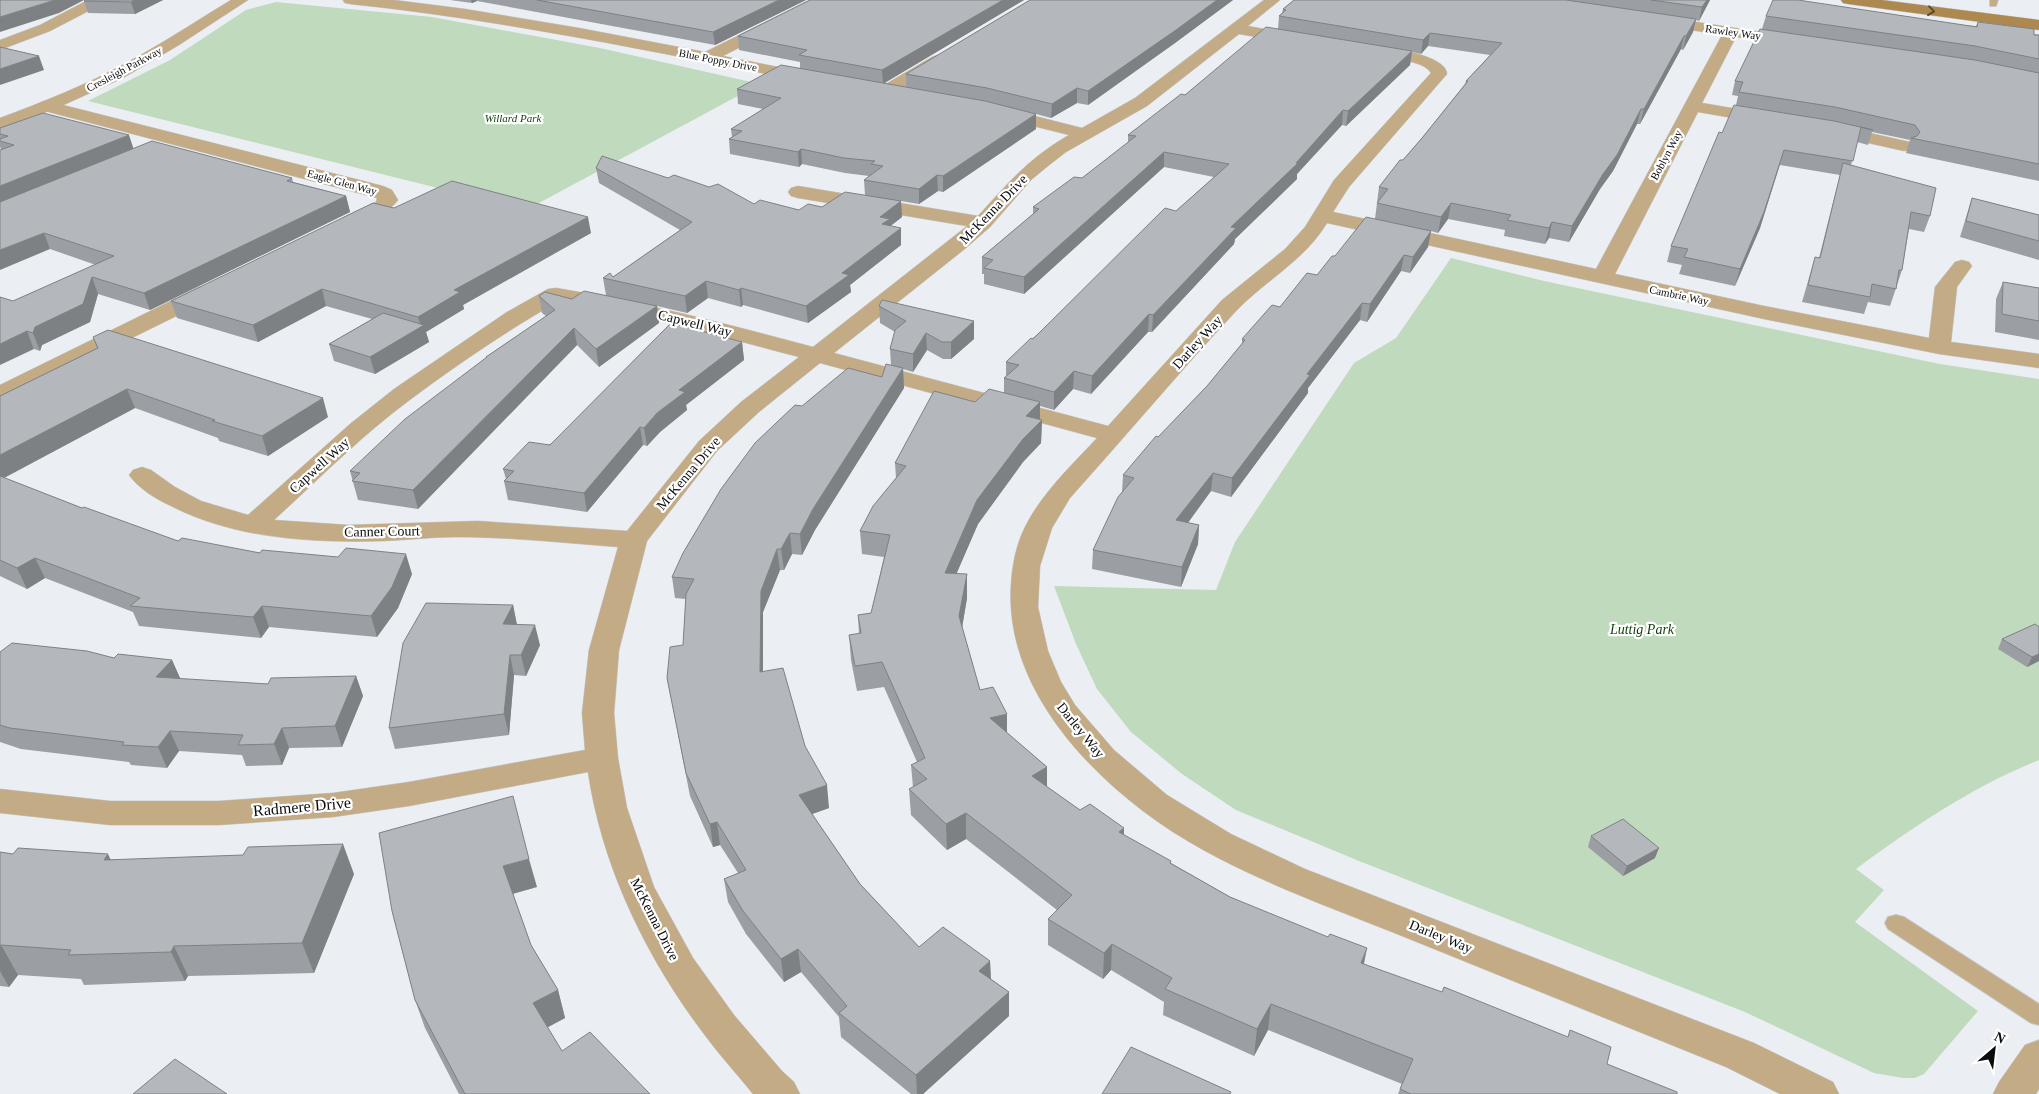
<svg xmlns="http://www.w3.org/2000/svg" width="2039" height="1094" font-family="'Times New Roman',serif">
  <rect width="100%" height="100%" fill="#ebeff4"/>
  <path fill="#c0dabd" d="M276,2l156,15 168,31 160,36 -234,126 -438,-109 82,-41 76,-50z
    M1451,258l93,23 396,83 99,15v381c-67,27 -126,67 -183,109l28,21 -29,32 123,89 -54,63 -9,4h-12l-29,-5 -129,-61 -386,-151 -123,-51 -54,-36 -51,-42 -34,-43 -21,-45 -22,-58 162,4 19,-48 119,-179 42,-25z"/>
  <g fill="none" stroke-linecap="round" stroke-linejoin="round">
    <g stroke="#c7cbcf" stroke-width="2">
      <path id="service" d="M1990,0h8l-2,6h-6z
        M1896,915l8,2 135,87v21l-8,-2 -143,-94 -3,-6 3,-6z"/>
    </g>
    <g stroke="#c7cbcf" stroke-width="1">
      <path id="minor" d="M88,0h18l-2,3 -54,28 -50,19v-10l40,-15z
        M343,0h51l71,9 114,19 126,24 105,-52h18l-2,3 -103,53 90,18 2,3 -2,3 -6,2c-152,-30 -303,-62 -457,-78l-5,-1z
        M1264,0h16l-32,26 53,10 3,3 -3,3 -5,2 -57,-10 -92,72 -81,46 -18,14 -17,14 -41,47 -24,21 -132,105 274,73 114,-126 63,-51 20,-22 29,-47 97,-107c-8,-14 -45,-14 -61,-18l-2,-3 2,-3c15,-4 77,6 77,25l-98,113 -16,25 263,57 126,-234 -69,-11 -3,-3 3,-3 5,-2 142,22 2,3 -2,3 -6,2 -58,-9 -34,66 65,11 6,1 3,4 -3,4 -6,1 -69,-12 -83,162 149,32 165,32 6,-51 20,-25 7,-2 7,2 3,4 -15,21 -6,55 88,12v14l-100,-14 -175,-35 -437,-96c-22,37 -61,57 -90,87 -57,61 -111,126 -167,188l-18,30 -12,38 -2,41 10,44 13,31 14,23 39,45 53,45 64,39 74,35 449,174 79,39 6,12h-59l-54,-27c-111,-45 -223,-90 -334,-135 -83,-33 -177,-66 -249,-121 -70,-53 -138,-134 -132,-226 1,-19 5,-40 14,-58 17,-34 46,-61 72,-89l-277,-75 -61,49 -42,39 -70,90 -28,109 -5,63 4,45 9,50 27,79 39,71 41,57 48,56 12,11 6,12h-47c-15,-19 -32,-37 -46,-56 -59,-77 -105,-170 -119,-266l-179,34 -76,11 -114,8h-109l-110,-12v-24l110,12h109l114,-8 76,-11 176,-32 -3,-37 7,-63 29,-103c-54,-4 -108,-10 -163,-10 -24,0 -48,3 -72,4 -70,2 -148,-2 -212,-35 -15,-7 -32,-17 -42,-31l4,-5 9,-3 9,3 24,17 26,14 47,14 102,-91 44,-35 113,-77 41,-23 8,-1c87,14 171,36 257,59l154,-121 -169,-28 -7,-2 -3,-4 3,-4 7,-2 180,30c30,-33 51,-58 91,-81l-76,-19 -3,-4 3,-4 6,-1 83,21 53,-30zM559,301c82,13 160,35 240,56l-58,45 -42,39 -72,90 -149,-10 -130,4 -74,-5c45,-41 88,-85 137,-121 47,-35 97,-69 148,-98z
        M938,55l6,2 2,3 -2,3 -53,33h-12l-2,-4 2,-4 53,-31z
        M47,101l336,85 9,4 6,10c-9,13 -40,30 -56,26l-3,-4 3,-4 34,-16 1,-4 -336,-88 -3,-4 3,-4z
        M1834,125l76,17 3,4 -3,4 -6,1 -76,-17 -3,-4 3,-4z
        M207,286l8,1 3,5 -3,5 -207,102 -8,2v-16l199,-98z
        M2039,1040v49l-3,5h-43l6,-12 26,-37z"/>
    </g>
    <g stroke="#c7cbcf" stroke-width="1">
      <path id="tertiary" d="M231,0h17l-69,45 -56,33 -66,30 -57,21v-11c43,-16 86,-33 126,-55 36,-19 70,-42 105,-63z"/>
    </g>
    <g stroke="#c7cbcf" stroke-width="1">
      <path id="secondary" d="M1841,0h41l157,20v10l-191,-26 -5,-1z"/>
    </g>
    <use href="#service" fill="#c3ab86" fill-rule="evenodd"/>
    <use href="#minor" fill="#c3ab86" fill-rule="evenodd"/>
    <use href="#tertiary" fill="#c3ab86" fill-rule="evenodd"/>
    <use href="#secondary" fill="#ad894f" fill-rule="evenodd"/>
  </g>
  <path fill="#9b9ea2" d="M163,0l-28,14 -47,-1 -4,-12z
    M450,0h356l-91,45 -238,-44 -5,2z
    M810,0h214l-140,83 22,4v-13l124,-74h203l-58,43 -87,62 -11,-2 -26,15 -15,-4v15l-93,63 -5,-1 -19,13 -18,-3 1,16 -12,9 11,19 -51,40 1,7 -43,31 -65,-18 -2,2 -33,-9 -21,15 -30,-7 2,17 -60,44 -22,-22 -159,164 -60,-9 -8,-29 136,-113v-1l60,-41 -4,-3 -3,-17 33,3 34,-4 -3,-17 10,-1 67,-47 -81,-47 -3,-15 72,10 86,26 45,6 23,-3 43,-12 -1,-15 5,-4 -24,-3 -43,-9 -3,3 -69,-13 -1,-15 3,-2 -1,-8 32,-20 -25,-5 -1,-15 63,-21v-6l-61,-12 -1,-14z
    M1294,0h416l-11,21 -3,-1 -3,12 -10,18 -2,-1 -41,75h-3l-24,47 -13,18 -31,53 -20,-4 -4,6 -41,-8 1,-6 -57,-11 -10,14 -7,-2 -3,16 -18,26 -9,-2 -34,51 -7,-2 -52,68v5l-77,104 -20,-6 -23,32 11,2 -1,19 -17,43 -89,-18 1,-19 29,-58 1,-17 84,-89 35,-42v-5l75,-64 18,-19 40,-37 4,-32 43,-49 43,-54 1,-3 24,-26 -62,-9 -7,8 -9,-2 -2,13 -64,61 -4,-1 -45,49v5l-62,60 -1,5 -82,88h-4l-57,62 -18,-5 -19,21 -14,-4v14h2l-1,23 -18,19 -45,62 -22,50h11v24l-5,29 18,63 27,43 40,34v20l33,23 44,18v7l47,28 59,34 134,67 243,100 70,30h-279l4,-10 -134,-54 -14,26 -91,-41 1,-13 -53,-32 -8,9 -55,-34v-26l9,-9 -91,-71 -19,11 -36,-35 -2,-26 4,-2 -2,-22 6,-3 -33,-75 -27,4 -6,-31 -2,-25 10,-1 -1,-19 13,-2 13,-56 -22,-3 -2,-23 36,-53 -1,-15 80,-61 29,-9v-15l2,-1v-15l208,-185 -50,-10 -140,127 -40,-10v-10h-2v-17l51,-43v-7l49,-29 46,-35v-8l150,-106 1,-13 3,-3 1,-4z
    M1766,16l210,10 2,-4 61,13v146l-133,-28 4,-13 -38,-8 -4,13 -11,-3 -6,23 79,51 -6,16 -15,-3 -7,41 -12,36 -22,-4 -4,12 -62,-12 13,-45 4,1 21,-83 -60,-10 -20,63 -25,58 -56,-12 3,-9 -15,-3 4,-16 65,-141 2,-9 -6,-1 3,-14 27,-52z
    M0,128l133,21 159,29 1,4 53,14 4,16 -200,98 -52,-16 -8,28 -48,23 -2,6 -6,-2 -21,-48 83,-36 -46,-16 -50,-102z
    M1972,198l67,17v45l-79,-23 7,-23z
    M394,208l197,25 -128,72 1,4 -38,23 3,10 -54,32 -41,-13 -5,-17 43,-25 -46,-13 -68,36 -81,-24 -6,-17z
    M2003,282l36,6v52l-44,-8 1,-33z
    M879,306l95,15v18l-23,20h-8l-16,-9 -14,22 -10,-3 1,19 -89,142 -13,25 -10,-1 -8,16h-4l-17,42v60l42,74 24,62 -17,6 48,70 59,63 71,14 1,18 18,13v24l-86,78h-12l-70,-57 -2,-20 -38,-45 -17,10 -38,-48 -18,-32 -4,-23 14,-6 -18,-28 -7,2 -23,-51 -23,-118 16,-33 3,-46 -11,-1 -3,-21 130,-171 80,-29 9,-12 -1,-16 5,-17 -15,-9z
    M93,337l235,80 -60,39 -49,-15 -1,-3 -83,-30 -131,70 78,30 96,33 82,12 152,21 -14,34 -21,29 -108,-10 -8,11 -122,-12 -6,-14 -88,-34 -18,11 -27,-13v-180l97,-48z
    M742,342l2,18 -58,45 1,5 -27,22 -13,14 -4,-1 -56,67 -79,-12 -4,-19 2,-2 -3,-10z
    M513,605l4,20 23,20 -14,31 -12,-1 -5,60 -114,14 -6,-21z
    M2039,627v34l-12,6 -29,-18 4,-10z
    M0,652l114,6 58,2 8,19 88,5 88,-8 7,20 -21,51 -53,1 -7,17 -36,1 -4,-11 -63,-4 -12,17 -36,-3 -2,-3 -108,-13 -21,-7z
    M1591,836l64,22 -32,18 -35,-29z
    M0,852l13,2 341,20 -40,99 -126,3 -3,5 -101,4 -3,-6 -63,-4 -9,12 -9,-1z
    M537,887l-24,7 18,51 27,45 7,28 -18,9 15,24 88,43h-191l-34,-66 -10,-28 -23,-89z"/>
  <path fill="#7e8184" d="M55,0h29l-25,13 -59,19v-15z
    M134,0h29l-28,14 -4,-12z
    M471,0h5l1,1 -5,2z
    M779,0h27l-91,45 -2,-13z
    M1003,0h21l-141,84 -1,-14z
    M1217,0h16l-58,43 -87,62v-14z
    M1707,0h3l-11,21 3,-14z
    M1696,19l-3,13 -10,18 3,-14z
    M1430,33l-2,13 -7,8 2,-14z
    M1684,36l-3,13 -41,75 4,-15z
    M1412,51l-2,14 -64,61 2,-15z
    M39,56l5,14 -44,15v-16z
    M1077,88v15l-26,15 1,-14z
    M1641,109l-4,15 -24,47 -13,18 -31,53 3,-16z
    M1343,110l-1,15 -45,49v5l-62,60 -1,5 -82,88 1,-17 78,-88 65,-64z
    M1036,114v15l-93,63v-16z
    M129,135l5,15 -134,54v-18z
    M801,149l1,15 -3,3 -1,-15z
    M1784,150l-24,78 -25,58 5,-17z
    M1164,152v15l-140,127v-17z
    M937,175l1,16 -19,13v-15z
    M346,196l4,16 -200,98 -6,-17z
    M901,201l1,16 -19,15 -3,-15z
    M1451,203l-3,16 -10,14 3,-16z
    M588,217l3,16 -128,72 1,4 -38,23 3,10 -54,32 -5,-17 51,-30 -3,-10 36,-27z
    M1552,222l-3,16 -4,6 4,-16z
    M901,228v17l-51,40 1,7 -43,31 -2,-17 36,-33z
    M1431,231l-3,16 -18,26 3,-16z
    M44,233l6,16 -50,21v-20z
    M1404,255l-3,16 -34,51 3,-18z
    M92,277l6,17 -8,28 -48,23 -2,6 -7,-18 2,-6z
    M706,281l2,17 -21,15 -2,-17z
    M741,288l2,17 -2,2 -2,-17z
    M322,289l4,17 -68,36 -5,-17z
    M1362,303l-2,17 -52,68v5l-77,104 1,-19 75,-104z
    M657,306l2,17 -60,44 -3,-18z
    M1149,314l-1,18 -57,62 1,-18z
    M974,321v18l-23,20v-17z
    M574,328l3,17 -159,164 -5,-19z
    M27,331l7,18 -34,16v-21z
    M926,333l1,17 -14,22v-18z
    M742,342l2,18 -58,45 1,5 -27,22 -13,14 -3,-18 35,-38z
    M903,368l1,20 -89,142 -13,25 -2,-21 13,-25z
    M1074,371l-1,18 -19,21v-18z
    M127,389l8,19 -135,72v-25z
    M323,398l5,19 -60,39 -6,-20z
    M1040,402v20l2,-2 -1,23 -18,19 -45,62 -32,74 -1,-25 32,-73 49,-84z
    M640,427l3,18 -56,67 -3,-19z
    M1213,473l-2,18 -36,49 1,-20z
    M1199,525l-1,19 -17,43 1,-20z
    M790,533l2,21 -8,16 -3,-21z
    M777,549l3,21 -17,42v82l-3,-22 1,-81z
    M406,554l6,20 -14,34 -21,29 -6,-21z
    M35,558l10,20 -18,11 -10,-21z
    M967,574v24l-7,42 -1,-24z
    M513,605l4,20 -14,-1z
    M262,606l7,21 -8,11 -8,-21z
    M535,625l5,20 -14,31 -5,-21z
    M2039,654v7l-12,6 5,-10z
    M510,655l4,20 -5,60 -5,-21z
    M172,660l9,20 -25,-3z
    M356,676l7,20 -21,51 -7,-21z
    M1007,714v25l-17,-21z
    M282,728l7,20 -7,17 -8,-21z
    M170,731l9,20 -12,17 -9,-21z
    M1047,767v26l-15,-17z
    M827,785l2,23 -28,10 -2,-23z
    M966,813v26l-19,11 -1,-26z
    M717,822l3,23 -7,2 -3,-23z
    M1124,828l-1,26 -4,-22z
    M343,844l11,30 -40,99 -12,-30z
    M1659,848l-4,10 -32,18 4,-10z
    M108,854l14,30 -18,-24z
    M529,859l8,28 -26,7 -8,-28z
    M1112,944l-1,26 -8,9 1,-26z
    M1,945l17,30 -9,12 -9,-16v-24z
    M174,946l14,30 -3,5 -14,-29z
    M1367,948l-5,26 -1,-11z
    M798,949l3,23 -17,10 -3,-23z
    M990,961l1,23 -12,-13z
    M558,990l7,28 -24,13 -8,-28z
    M1009,992v24l-86,78h-6l-1,-19z
    M1271,1004l-3,26 -14,26 3,-27z"/>
  <path fill="#b4b8bc" stroke="#7e8184" d="M0,0h55l-55,17z
    M85,0h49l-3,2 -47,-1z
    M537,0h242l-66,32z
    M810,0h193l-121,70 -83,-15 8,-5 -69,-14z
    M1030,0h187l-41,30 -88,61 -11,-3 -25,16 -65,-16 -81,-14z
    M1294,0h272l130,19 -10,17h-2l-40,73h-3l-24,46 -14,19 -31,52 -20,-4 -3,6 -42,-8 4,-5 -60,-12 -10,14 -64,-14 11,-14 -9,-2 21,-27h3l19,-22 46,-57h-2l36,-38 -72,-10 -7,7 -144,-24 7,-6 -3,-1z
    M1651,0h56l-5,7z
    M1773,0h25l179,27 1,-5 56,7v6h5v24l-64,-13 -209,-30z
    M1266,27l146,24 -64,60 -5,-1 -47,53h2l-67,64 5,1 -83,87 -4,-1 -57,62 -18,-5 -20,21 -50,-14 15,-13 -13,-3 25,-24 2,1 132,-131 11,3 53,-47 -65,-12 -140,125 -40,-9 9,-8 -11,-3 57,-48 -6,-2 41,-30 8,1 54,-42 -8,-1 53,-41 4,1z
    M1760,29l215,31 64,13v91l-128,-26 6,-2 3,-4 -5,-7 -80,-18 -96,-15 4,-10 -8,-1z
    M0,47l39,9 -39,13z
    M781,65l204,36 51,13 -93,62 -6,-1 -18,14 -55,-9 19,-14 -12,-2 4,-3 -31,-3 -43,-9 -3,3 -69,-13 13,-8 -11,-2 50,-31 -44,-9z
    M1734,105l100,16 39,9 -12,-3 -8,34 -69,-11 -20,62 -24,57 -56,-12 4,-8 -17,-3 48,-114 3,1z
    M43,113l86,22 -129,51v-36l14,-5 -14,-4v-2l8,-3 -8,-2v-6z
    M152,141l140,37 -5,3 59,15 -202,97 -52,-16 -9,27 -48,23 -2,6 -6,-2 -27,13v-47l13,4 101,-45 -70,-23 -44,17v-48z
    M602,156l66,22 6,-3 35,12 9,-3 36,20 6,-4 39,10 9,-6 14,3 23,-15 56,9 -21,16 10,2 -8,5 19,4 -59,45 7,2 -43,31 -65,-18 -2,2 -33,-9 -21,15 -82,-18 7,-5 3,4 79,-55 -96,-54z
    M1843,163l93,25 -6,28 -19,-4 -9,58h-3l-3,19 -24,-5 -2,13 -62,-12 7,-28 5,1z
    M452,181l136,36 -134,73 6,2 -42,25 -96,-28 -69,36 -82,-24 202,-98 21,5z
    M1972,198l67,17v26l-73,-20z
    M1366,217l65,14 -18,26 -9,-2 -34,49 -8,-1 -55,71 3,1 -78,103 -19,-5 -37,47 23,5 -17,42 -89,-17 25,-53 16,-19 -11,-3 33,-39 2,1 49,-51 38,-46 -3,-1 30,-34 8,2 27,-34 10,2 15,-19h3z
    M2003,282l36,6v33l-37,-7z
    M584,291l73,15 -61,43 -22,-21 -161,162 -61,-9 8,-8 -10,-2 55,-52 82,-62h-1l69,-47 -16,-14 6,-4 27,7z
    M882,300l92,21 -23,21h-9l-16,-9 -13,21 -23,-5 5,-19 11,-9 -27,-15z
    M383,313l41,12 -54,32 -41,-13z
    M671,323l71,19 -63,48 6,2 -28,21 -13,15 -4,-1 -56,66 -80,-12 10,-10 -11,-2 26,-27 21,3z
    M108,330l215,68 -61,38 -50,-15 3,-1 -88,-31 -127,66v-59l98,-48 -5,-11z
    M886,364l17,4 -90,141 -13,25 -10,-1 -9,16h-4l-16,42 -1,81 23,-4 22,78 22,39 -28,10 61,89 59,63 24,-20 47,34 -11,10 30,21 -93,83 -77,-62 8,-7 -49,-57 -17,10 -38,-48 -19,-32 22,-9 -29,-48 -7,2 -24,-51 -19,-95 3,-31 13,-2 3,-51 8,-15 -22,-2 11,-24 38,-64 34,-46 40,-38 7,1 46,-38 34,9z
    M989,389l51,13 -14,14 16,4 -19,19 -46,61 -32,73 22,1 -8,42 21,74 13,-3 14,27 -17,4 57,49 -15,9 48,34 10,-6 34,24 -5,4 52,29 -1,2 60,34 98,40 2,-3 37,14 -6,15 81,29 2,-5 124,50 2,-7 41,17 -4,17 70,28v2h-266l-11,-5 13,-30 -142,-55 -14,25 -92,-40 7,-11 -60,-34 -8,9 -56,-34 24,-24 -106,-82 -20,11 -37,-35 18,-10 -16,-14 14,-7 -43,-96 -27,4 -6,-31 12,-2 -3,-18 13,-2 19,-78 -30,-4 13,-25 33,-40 -11,-3 39,-72 41,11z
    M0,476l82,32 2,-1 94,34 4,-3 78,15 2,-3 76,7 8,-9 60,6 -14,33 -21,29 -109,-10 -9,11 -123,-11 10,-8 -105,-40 -18,10 -17,-8z
    M426,603l87,2 -10,19 32,1 -14,30h-11l-6,59 -115,14 14,-85z
    M2035,624l4,3v27l-7,3 -30,-18z
    M12,643l75,8 27,7 4,-4 54,6 -16,17 112,7 3,-6 85,-2 -21,50 -53,2 -8,16 -36,1 5,-10 -73,-4 -12,16 -36,-2 2,-3 -114,-14 -10,-3v-73z
    M513,796l16,63 -26,7 28,79 27,45 -25,13 29,48 28,-19 60,62h-185l-50,-94 -23,-89 -13,-78z
    M1623,819l36,29 -32,18 -36,-30z
    M343,844l-41,99 -128,3 -3,6 -103,3 3,-5 -70,-5 -1,2v-95l13,2 5,-6 90,6 -4,6 139,-5 5,-8z
    M1131,1047l100,45 -1,2h-128z
    M175,1059l52,35h-94z"/>
  <defs><path id="oneway-chevron" d="M-2-3.5L2.5 0L-2 3.5" fill="none" stroke-width="1.6" stroke-linecap="round" stroke-linejoin="round" transform="scale(1.25)"/></defs>
  <use stroke="#5c4a2e" href="#oneway-chevron" transform="translate(1931 11) rotate(7)"/>
  <g text-anchor="middle" stroke-width="4.5" stroke-linejoin="round" paint-order="stroke">
    <g font-size="11" fill="#0a0b0d" stroke="#fff">
      <text transform="translate(1733 32) rotate(8)" y="4">Rawley Way</text>
      <text transform="translate(718 60) rotate(11)" y="4">Blue Poppy Drive</text>
      <text transform="translate(124 69) rotate(-28)" y="4">Cresleigh Parkway</text>
      <text transform="translate(1666 155) rotate(-62)" y="4">Boblyn Way</text>
      <text transform="translate(342 182) rotate(15)" y="4">Eagle Glen Way</text>
      <text transform="translate(1679 295) rotate(12)" y="4">Cambrie Way</text>
    </g>
    <g font-size="11" font-style="italic" fill="#0c3f08" stroke="#fff">
      <text x="513" y="122">Willard Park</text>
    </g>
    <g font-size="14" fill="#0a0b0d" stroke="#fff">
      <text transform="translate(993 209) rotate(-46)" y="5">McKenna Drive</text>
      <text transform="translate(695 323) rotate(14)" y="5">Capwell Way</text>
      <text transform="translate(1197 342) rotate(-48)" y="5">Darley Way</text>
      <text transform="translate(319 465) rotate(-42)" y="5">Capwell Way</text>
      <text transform="translate(688 473) rotate(-50)" y="5">McKenna Drive</text>
      <text transform="translate(382 531) rotate(-1)" y="5">Canner Court</text>
      <text transform="translate(1081 730) rotate(51)" y="5">Darley Way</text>
      <text transform="translate(655 919) rotate(63)" y="5">McKenna Drive</text>
      <text transform="translate(1441 936) rotate(22)" y="5">Darley Way</text>
    </g>
    <g font-size="14" font-style="italic" fill="#0c3f08" stroke="#fff">
      <text x="1642" y="634">Luttig Park</text>
    </g>
    <g font-size="16" fill="#0a0b0d" stroke="#fff">
      <text transform="translate(302 806) rotate(-5)" y="6">Radmere Drive</text>
    </g>
  </g>
  <g transform="translate(1994 1049) rotate(28)" stroke="#ffffff" stroke-width="4" paint-order="stroke">
  <path d="M0-4L9 19L0 12L-9 19Z" fill="#0a0b0d"/>
  <text y="-8" font-size="14" font-weight="bold" text-anchor="middle" fill="#0a0b0d">N</text>
  </g>
</svg>
